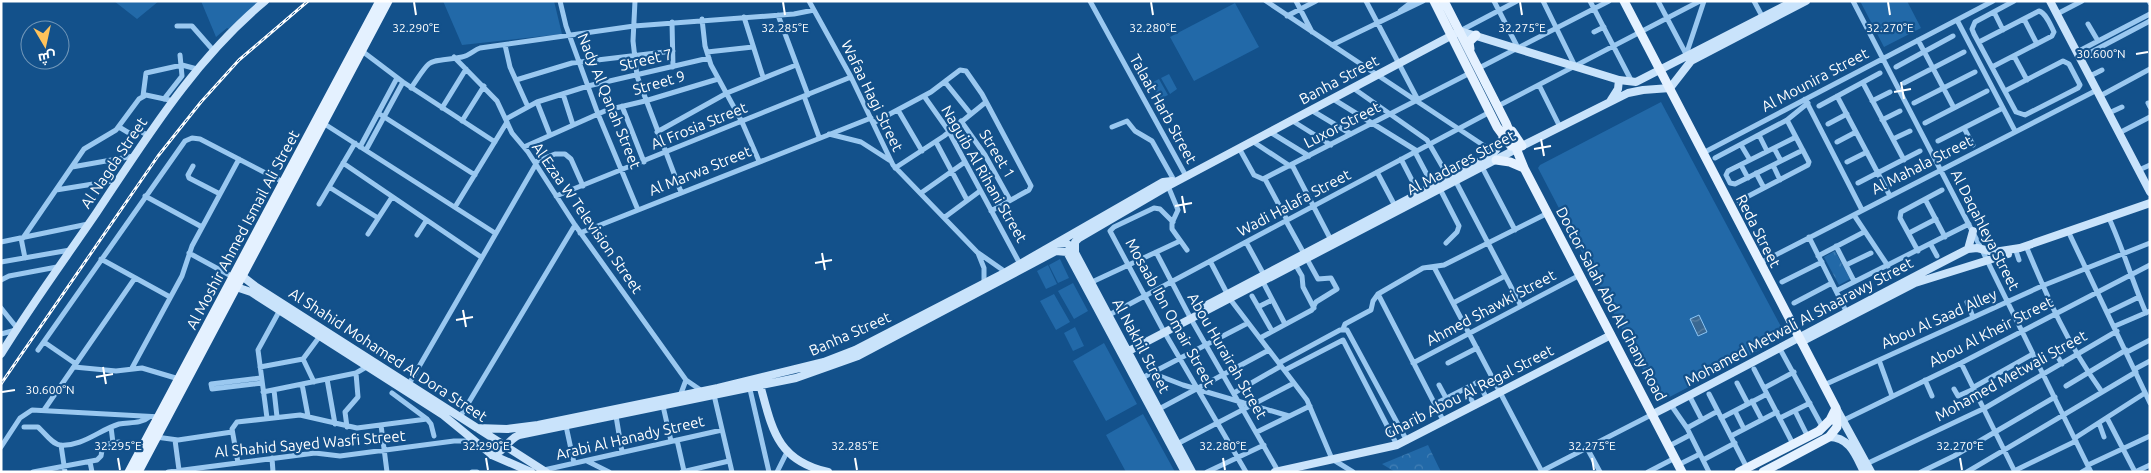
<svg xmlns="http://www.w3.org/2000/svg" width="2151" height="473" font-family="Ubuntu,Cairo,sans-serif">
  <defs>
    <pattern id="forest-crowns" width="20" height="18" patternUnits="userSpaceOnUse" patternTransform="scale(1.25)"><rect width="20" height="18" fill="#2269a8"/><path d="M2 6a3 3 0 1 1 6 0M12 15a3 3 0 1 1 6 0" fill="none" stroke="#4380b5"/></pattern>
    <pattern id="water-waves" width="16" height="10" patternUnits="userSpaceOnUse" patternTransform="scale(1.25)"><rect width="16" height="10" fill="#3a6892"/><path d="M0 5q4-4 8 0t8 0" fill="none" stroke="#587fa2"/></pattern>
  </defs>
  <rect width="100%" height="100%" fill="#13518b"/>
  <path fill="#2269a8" d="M114,1h45l-22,18z
    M201,1h59l-31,28 -2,-1 -11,9z
    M443,1h111l8,33 -100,11z
    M1860,1h47l14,27 -37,19z
    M1235,3l24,44 -65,34 -24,-44z
    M1169,74l8,15 -7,5 -9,-16z
    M1159,79l9,16 -8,4 -9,-16z
    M1661,102l125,234 -126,66 -122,-234 2,-3z
    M1060,259l9,19 -11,5 -9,-18z
    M1048,265l9,19 -11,5 -9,-18z
    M1073,283l15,28 -14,8 -16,-28z
    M1054,294l16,28 -14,8 -16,-29z
    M1075,327l9,19 -11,5 -9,-18z
    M1104,343l33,61 -31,17 -33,-60z
    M1143,414l32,58h-49l-20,-37z"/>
  <path fill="url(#forest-crowns)" d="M1835,251l15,28 -11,6 -15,-28z
    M1428,445l13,27h-46l-13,-8z"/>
  <path fill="url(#water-waves)" stroke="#8cc5f4" d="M1699,315l8,17 -9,4 -8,-17z"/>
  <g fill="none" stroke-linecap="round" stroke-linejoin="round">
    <path stroke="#9ac8f0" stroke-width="5" d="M560,1l6,25 32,88 40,96
      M635,1l-2,40 4,35 44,116
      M809,1l42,76 42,88 84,87 30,21
      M1090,1l96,175
      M1266,1l229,152
      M1296,1l16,31
      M1366,1l52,99
      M1494,1l24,47
      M1543,1l32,65
      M1590,1l42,81
      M1658,1l28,53
      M1754,1l9,17
      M1853,1l129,249 109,222
      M2149,1l1,2
      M1400,11l13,-10
      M1994,12l9,18
      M2057,14l25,-13
      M778,15l30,80
      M1287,16l29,-15
      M744,17l19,60
      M702,19l3,27 6,19 31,57 17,39
      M2024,19l13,25
      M1957,20l58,111
      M672,22l1,45
      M2088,24l10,17
      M177,26h15l21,24
      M1460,31l57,-30
      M1594,32l10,-5
      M1918,40l36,68
      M1979,42l60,-31c7,2 12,15 15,21l-2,4 -60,31
      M505,45l5,22 18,40
      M1332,45l91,-44
      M362,51l41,31 92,60
      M707,52l46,-5
      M2077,52l73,-38
      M1686,55l18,-54
      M2014,56l13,24
      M454,57l43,44 15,32 16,19 47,73 111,155 16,11
      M2080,58l70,-37
      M1896,67l57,-31
      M1479,68l130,-67
      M2090,76l12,-6
      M516,80l56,-17 101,-12
      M945,82l25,31
      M1863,83l41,77
      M1904,83l60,-31
      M1539,85l21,42
      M411,88c23,-34 14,-24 51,-31 7,-1 12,-7 18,-9l154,-22 160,-12 20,-4
      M1353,88l74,52 22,38
      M2005,91l58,-30 6,3 11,21 -2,3 -53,27 -9,-3 -42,-78 -2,-5 3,-7 39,-21
      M563,94l10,31
      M143,96l3,-23 36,-8 15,4
      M804,96l15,41
      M924,96l24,34 72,134
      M1837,96l53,100
      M2100,96l50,-27
      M164,99l18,-23 -2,-21
      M1333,99l84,52
      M1805,99l57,111
      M1872,101l18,-9
      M537,102l13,33
      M1914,103l61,-31
      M2148,103l2,4
      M622,106l22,56
      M1498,106l202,-105
      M1819,106l61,-33
      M442,108l24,-39
      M898,110l24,41
      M1311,110l40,24
      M378,113l97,62
      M2109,113l13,-6
      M506,119l31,-17 51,-16 121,-28
      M1291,120l40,25
      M1882,120l18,-9
      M462,121l22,-35
      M961,121l24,34 25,45
      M323,123l172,110
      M873,123l58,-31 29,-22 6,1 16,23 49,92 -2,4 -38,21
      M1925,123l62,-32
      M1828,124l19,-10
      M119,127l10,6 11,-2 9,5
      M1112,127l15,-6 8,10 17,10 23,41
      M1964,128l9,17
      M657,132l70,-39 69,-28
      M1270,132l39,24
      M2119,133l31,-16
      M829,134l32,8 28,18
      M1759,135l8,16
      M1796,137l-68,34 -2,4 4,8 5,1 68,-34
      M1893,139l17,-8
      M1252,141l38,25
      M1938,141l65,-33
      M936,142l31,58
      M1837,142l19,-10
      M1741,145l9,15
      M360,147l37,-69
      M524,147l83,-37 38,-9 73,-22
      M1239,148l15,27 9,4 207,-106
      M1774,148l7,13
      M366,150l37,-68
      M1415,152l18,34
      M1703,153l290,-152
      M1715,158l72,-38 21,-17
      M1401,159l18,35
      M535,162l20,-8h10l6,5 12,27
      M1847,162l20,-10
      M343,163l138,94
      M1292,165l39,75
      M1741,165l7,13
      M1773,165l7,15
      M193,166l-5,9 1,3 31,16
      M72,167l62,-11
      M1482,167l33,63
      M895,168l49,-32 42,-34
      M2139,170l11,-5
      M1377,172l18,34
      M1756,173l8,15
      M1454,178l67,128
      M1265,179l22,41
      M1858,183l62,-32
      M1168,186l10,24 -6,13v6l15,21
      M329,187l49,31
      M1440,189l19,37 -2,6 -11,11
      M56,190l62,-10
      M921,193l44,-31
      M145,196l57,31
      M556,196l295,-119
      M1925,199l20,38
      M1739,201l69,-36 1,-3 -22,-42
      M319,204l36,-61
      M455,207l52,-85
      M1854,215l34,51
      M2108,216c15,32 24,65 38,97
      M945,217l35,-26
      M1173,222l-13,-13 -6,-1 -40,19 -4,4 52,97 84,144
      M2068,231l82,172
      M580,233l291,-115
      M1909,233l27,-14
      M368,234l24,-37
      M417,235l9,-14
      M1809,237l37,74
      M21,238l4,20
      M23,238l61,-89 32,-19 23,-31 7,-4 28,6
      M1,242l87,-18
      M1246,242l18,33
      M1931,245l6,11
      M1836,246l18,35
      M2026,246c23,55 41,97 76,146
      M1918,251l-18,-33 1,-6 41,-22
      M2016,251l3,9
      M1156,252l35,67 87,152
      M189,253l44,24
      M978,253l6,15v15
      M1818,256l46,-24
      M101,259l69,38
      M1210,261l20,38 77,101 25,59 21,13
      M1,262l69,-12
      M1760,263l337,-173
      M1295,264l7,12 1,11 11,21
      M1846,265l25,-12
      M1434,267l108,205
      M1,280l8,-4 48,-9
      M1092,282l88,-41
      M1263,282l22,42
      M1782,282l40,-20
      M1836,291l133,-67
      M1378,294l66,128
      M1252,296l20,35
      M1967,302l6,15
      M1453,303l52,-27
      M1794,303l38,-20
      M1258,307l14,-7
      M1,308l16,20
      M2108,312l31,-15
      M1109,315l381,-203
      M2115,326l35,-15
      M1343,329l2,-5 26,-14 2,-9 5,-7 45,-26 21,-3 104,-52
      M1,334l15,-4
      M1260,338l52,-28 4,-8 21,-13 -6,-11 -13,1 -32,-58
      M44,342l32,22
      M1780,349l43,79
      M38,350l147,-209 7,-3 8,1 83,43
      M2055,352l7,12
      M2127,352l23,-12
      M303,359l11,23
      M1879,360l13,36
      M1279,363l61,-33h7l60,111
      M1413,363l167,-88
      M1448,363l29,-15
      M1961,363l54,109
      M74,367l42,4 26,-3 37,11
      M260,367l43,-8 17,-23
      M132,368l50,-92 10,-30 47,-87
      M1754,369l39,75
      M2135,369l15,-8
      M1285,370l58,-30 54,105
      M1152,373l31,12 106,31
      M261,378l-50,6 1,5 50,-6
      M1142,378l106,-55
      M327,379l8,45
      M1925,380l7,16
      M1737,383l11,21
      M302,384l6,32
      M409,384l127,-220
      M749,385l20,87
      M1439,385l7,13
      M1824,385l218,-99 108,-43
      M2066,386l60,-36
      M1974,387l59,-33
      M1764,388l30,-16
      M1465,389l10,17
      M1954,389l4,7 16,-7
      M274,390l3,27
      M263,392l93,-19 12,-7
      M392,393l35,26 4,5 3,12
      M1234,393l47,-27
      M1709,394l38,74
      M714,395l18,77
      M1689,395l13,25
      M680,396l6,-16
      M1752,401l10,19
      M1435,404l43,-22 9,17
      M1671,405l16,23 22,44
      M663,406l8,35
      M1159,409l110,-59
      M44,410l91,-132
      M1735,411l9,18
      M1795,411l13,26
      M616,416l6,36
      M460,417l115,-192
      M267,418l-9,-68 23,-42
      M1721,418l46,-24
      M1780,418l30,-15
      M2107,418l28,54
      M1844,420l117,-57 189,-98
      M2099,423l5,14
      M381,425l6,47
      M566,426l8,37
      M24,427h14c6,5 14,17 22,18 22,2 39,-15 59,-21 10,-2 22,0 30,-7
      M111,427l2,16
      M347,427l-2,-15 13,-15 -2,-24
      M1687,428l31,-17
      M1257,432l53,-26
      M1731,436l46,-24
      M156,437l22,3 54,-8
      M2075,438l70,-45
      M175,440l4,30
      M677,440l7,31
      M1177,444l117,-61
      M61,445l4,27
      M1669,446l21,-11
      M1,447l19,-29 12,-8 129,7
      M1587,448l13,24
      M272,458l1,14
      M1703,460l32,-17
      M587,461l22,11
      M90,462l2,10
      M238,463l-6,-34 5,-7 63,-7 57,13 70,-9
      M1678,465l22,-11
      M1864,465l121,-57 132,-77
      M2088,465l62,-29
      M544,470l178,-40
      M1542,471l111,-57
      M2014,471l62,-30
      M33,472l64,-12 4,-4 2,-11 16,-3
      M168,472l147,-19 25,3 114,-15h21
      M472,472h5
      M682,472l47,-11
      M777,472l10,-20
      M1207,472l57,-27
      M1648,472l27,-14
      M1921,472l33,-16 101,-59
      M1967,472l169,-100
      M2082,472l7,-4
      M2135,472l15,-7"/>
    <path stroke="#c9e3fb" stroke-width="8" d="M2050,1l100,191
      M1611,100l7,-11 1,-9
      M1058,243h8l6,4 120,225
      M1968,249l5,-18
      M1075,251v-9l4,-4 89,-52 292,-155 159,49 17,2 158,-81
      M242,276l13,10 291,186
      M236,287l15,5 192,123 49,40 39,17
      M1207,305l281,-148 8,-7 10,-18
      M1801,342l114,-59 93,-29
      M1,354c30,-49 64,-95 96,-142 50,-75 98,-153 168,-211
      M1123,354l399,-208 106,-53 15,-3 27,-2 21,-27 115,-60
      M759,381c13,46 16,79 69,91
      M1836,408l35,64
      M1653,414c106,-54 209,-111 315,-165l9,-1 17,4 26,-4 130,-45
      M477,428l30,1 31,-4 180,-37 106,-26 31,-12 151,-78 157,-90 9,-1
      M1829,437c21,0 27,19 35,35
      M492,455c13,-3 15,-15 27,-20l277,-57 62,-22 198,-105 11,1 118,220
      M1275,472l122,-27 214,-110"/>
    <path stroke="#e4f1ff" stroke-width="9" d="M1434,1l63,126 14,19
      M1444,1l62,122 18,45 158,304
      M1624,1l212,407 1,19 -8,10 -66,35
      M1470,49l-1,-7 7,-7
      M1512,131l10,15
      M1496,160l14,2 14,6
      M129,472l251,-471
      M138,472l250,-471
      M1739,472l80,-41 11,-11 6,-12"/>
    <g stroke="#fff" stroke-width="3">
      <path id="rail" d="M1,384l157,-228 43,-54 38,-42 69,-59"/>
    </g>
    <use href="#rail" stroke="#13518b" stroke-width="1" stroke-dasharray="4" stroke-linecap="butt"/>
  </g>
  <path fill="none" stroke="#fff" stroke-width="2" d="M414,2l2,13M783,2l2,13M1151,2l2,13M1520,2l2,13M1888,2l2,13M2136,54l12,-2M1901,82l3,17M1894,92l17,-3M1541,139l3,17M1534,149l17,-3M1182,196l3,17M1175,206l17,-3M822,253l3,17M815,263l17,-3M463,310l3,17M456,320l17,-3M103,367l3,17M96,377l17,-3M2,392l13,-2M118,458l2,12M486,458l2,12M855,458l2,12M1223,458l2,12M1592,458l2,12M1960,458l2,12"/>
  <g text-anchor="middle" stroke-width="4.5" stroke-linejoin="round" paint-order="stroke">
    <g font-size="15" fill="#fff" stroke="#13518b">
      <text transform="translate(646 60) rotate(-13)" y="5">Street 7</text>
      <text transform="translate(1339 80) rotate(-28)" y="5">Banha Street</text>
      <text transform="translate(1815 80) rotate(-28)" y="5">Al Mounira Street</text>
      <text transform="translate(659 83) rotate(-16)" y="5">Street 9</text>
      <text transform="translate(872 96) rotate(64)" y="5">Wafaa Hagi Street</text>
      <text transform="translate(609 101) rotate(68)" y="5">Nady Al Qanah Street</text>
      <text transform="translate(1163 109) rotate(61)" y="5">Talaat Harb Street</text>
      <text transform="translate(1342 125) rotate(-27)" y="5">Luxor Street</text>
      <text transform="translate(699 126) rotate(-22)" y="5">Al Frosia Street</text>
      <text transform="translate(997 154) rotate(59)" y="5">Street 1</text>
      <text transform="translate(114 163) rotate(-56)" y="5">Al Nagda Street</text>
      <text transform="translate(1461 163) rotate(-28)" y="5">Al Madares Street</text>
      <text transform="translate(1922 165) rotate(-27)" y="5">Al Mahala Street</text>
      <text transform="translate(700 171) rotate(-22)" y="5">Al Marwa Street</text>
      <text transform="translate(984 174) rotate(60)" y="5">Naguib Al Rihani Street</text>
      <text transform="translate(1294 203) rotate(-28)" y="5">Wadi Halafa Street</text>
      <text transform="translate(587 218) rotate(55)" y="5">Al Ezaa W Television Street</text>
      <text transform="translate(243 230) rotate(-62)" y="5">Al Moshir Ahmed Ismail Ali Street</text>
      <text transform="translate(1985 230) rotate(63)" y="5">Al Daqahleya Street</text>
      <text transform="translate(1758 231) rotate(63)" y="5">Reda Street</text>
      <text transform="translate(1611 304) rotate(62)" y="5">Doctor Salah Abd Al Ghany Road</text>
      <text transform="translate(1491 308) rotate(-28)" y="5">Ahmed Shawki Street</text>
      <text transform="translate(1170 313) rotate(61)" y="5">Mosaab Ibn Omair Street</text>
      <text transform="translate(1939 319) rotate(-24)" y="5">Abou Al Saad Alley</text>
      <text transform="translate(1799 322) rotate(-28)" y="5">Mohamed Metwali Al Shaarawy Street</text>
      <text transform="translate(1991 332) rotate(-27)" y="5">Abou Al Kheir Street</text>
      <text transform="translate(850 334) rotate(-24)" y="5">Banha Street</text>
      <text transform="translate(1141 346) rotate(62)" y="5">Al Nakhil Street</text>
      <text transform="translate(388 355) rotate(33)" y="5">Al Shahid Mohamed Al Dora Street</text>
      <text transform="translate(1227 356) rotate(60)" y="5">Abou Hurairah Street</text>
      <text transform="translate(2011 376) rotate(-29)" y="5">Mohamed Metwali Street</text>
      <text transform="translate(1469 392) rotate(-27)" y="5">Gharib Abou Al Regal Street</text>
      <text transform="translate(630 438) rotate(-13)" y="5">Arabi Al Hanady Street</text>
      <text transform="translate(310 444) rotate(-5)" y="5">Al Shahid Sayed Wasfi Street</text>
    </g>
  </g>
  <g font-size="12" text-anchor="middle" fill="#fff" stroke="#13518b" stroke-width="4.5" stroke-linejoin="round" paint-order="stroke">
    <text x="416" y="32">32.290°E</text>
    <text x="785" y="32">32.285°E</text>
    <text x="1153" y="32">32.280°E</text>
    <text x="1522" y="32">32.275°E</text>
    <text x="1890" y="32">32.270°E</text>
    <text x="2101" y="58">30.600°N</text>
    <text x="50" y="394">30.600°N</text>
    <text x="118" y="450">32.295°E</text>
    <text x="486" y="450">32.290°E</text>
    <text x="855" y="450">32.285°E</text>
    <text x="1223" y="450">32.280°E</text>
    <text x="1592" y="450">32.275°E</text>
    <text x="1960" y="450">32.270°E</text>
  </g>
  <rect width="2151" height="473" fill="none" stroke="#ffffff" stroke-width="5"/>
  <g transform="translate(45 45) rotate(171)"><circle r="24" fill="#13518b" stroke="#7197b9"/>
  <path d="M0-4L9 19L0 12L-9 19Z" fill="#ffc25a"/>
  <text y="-8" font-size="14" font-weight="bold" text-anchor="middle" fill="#ffffff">ش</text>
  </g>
</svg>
